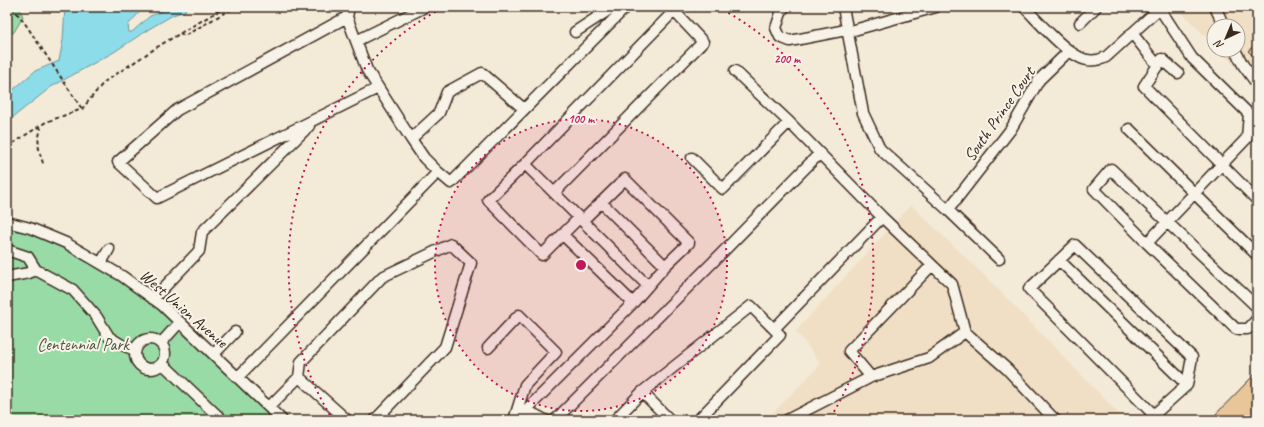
<svg xmlns="http://www.w3.org/2000/svg" width="1264" height="427" font-family="Caveat,sans-serif">
  <rect width="100%" height="100%" fill="#f4ead8"/>
  <filter id="ink" filterUnits="userSpaceOnUse"><feTurbulence type="fractalNoise" baseFrequency=".025" numOctaves="2"/><feDisplacementMap in="SourceGraphic" scale="8" xChannelSelector="R" yChannelSelector="G"/><feConvolveMatrix kernelMatrix="1 2 1 2 8 2 1 2 1" color-interpolation-filters="sRGB"/></filter>
  <g filter="url(#ink)">
    <path fill="#f0dfc5" d="M1188,7h69v81l-38,-38h19v-24h-24v19l-32,-32z
      M911,205l83,80 131,135h-359l55,-56 -25,-33z"/>
    <path fill="#99dba6" stroke="#6a8262" d="M7,7h12l4,10 -9,15 -7,6z
      M7,222l59,21 87,56 129,121h-275z"/>
    <path fill="#8ddcea" stroke="#6c9598" d="M65,7h13l12,5 7,-5h47l-16,18 1,7h3l18,-16 15,-6 2,-3h19l-1,4 -12,4 -24,14 -35,23 -63,35 -44,35v-27l28,-24 24,-10 4,-21z"/>
    <path fill="#e8c69a" stroke="#3b2a1e" d="M1257,43v17l-9,-9z
      M1257,372v48h-47z"/>
    <g fill="none" stroke-linecap="round" stroke-linejoin="round">
      <g stroke="#3b2a1e" stroke-width="13">
        <path id="minor" d="M785,7l-3,3 -6,18 4,9 10,4 56,-11
          M843,7l20,106 17,36 68,61 51,49
          M1024,7c14,14 38,42 55,50 8,5 19,4 27,0l55,-50
          M1215,7l9,19
          M347,17l-170,93 -59,52 39,36 221,-110
          M1080,23l16,-16
          M575,32l38,-25
          M847,32l89,-25
          M1132,33l26,33
          M356,41l69,-34
          M1235,50l8,15 14,19
          M735,71l54,51 93,95 -108,112
          M1178,73l-16,-14 -18,27 113,114
          M1248,126l9,9
          M1129,129l128,126
          M411,139l28,-26 8,-21 35,-19 42,36
          M692,158l31,31 66,-67
          M525,164l123,122
          M438,172l13,11 175,-176
          M554,193l149,-151 -29,-31 -149,153 -37,36 54,55 37,-37
          M948,210l63,-81 28,-49 30,-29
          M882,217l50,48
          M582,221l43,-42 64,64 -24,23 -64,-64
          M7,222l23,6 36,15 56,33 40,29 120,115
          M1147,243l100,-105 2,-24 -57,-56 -32,-49
          M7,251h3l18,6 8,13 37,20 23,26 13,21 13,8 13,5
          M1059,260l128,125
          M101,263l8,-14
          M7,277l22,-4 7,-3
          M153,299l46,-48 3,-19 107,-106
          M633,303l32,-37
          M1257,307l-146,-138 -17,20 53,54 89,86h12l9,-10
          M135 354a15 15 0 1 1 30 0a15 15 0 1 1-30 0Z
          M161,343l19,-21
          M488,348l31,-33 37,37 -31,33 -11,35
          M214,354l21,-22
          M163,364l59,56
          M238,377l200,-205 -14,-14 -13,-19 -44,-69 -20,-53 2,-10
          M299,377l48,43
          M871,377l-22,-26 83,-86 20,19 13,48
          M642,392l28,28
          M269,407l30,-30 2,-15 81,-85 69,-33 20,19 -26,84 -70,73
          M526,410l19,10
          M516,420l117,-117 -70,-68
          M555,420l158,-158 106,-108
          M615,420l27,-28 109,-86 29,29 -82,85
          M787,420l84,-43 58,-19 36,-26 42,37 48,51
          M1148,420l39,-35 5,-28 -117,-112 -46,44 125,126"/>
      </g>
      <path stroke="#3b2a1e" stroke-width="2" stroke-dasharray="4 3" stroke-linecap="butt" d="M12,7l12,15 58,87
        M180,33l4,3 51,-29
        M39,126l2,3c-5,15 -2,22 3,37
        M7,147l39,-25 36,-13 22,-27 58,-38 63,-37
        M7,155l2,-4 -1,-5"/>
      <use href="#minor" stroke="#f7f3e8" stroke-width="10"/>
    </g>
  </g>
  <circle cx="581" cy="265" r="146" fill="#c2185b" fill-opacity=".12"/>
  <g fill="none" stroke="#c2185b" stroke-width="2" stroke-dasharray="2 4">
    <circle cx="581" cy="265" r="146"/>
    <path d="M333 420A292 292 0 0 1 444 7M718 7A292 292 0 0 1 829 420"/>
  </g>
  <g text-anchor="middle" stroke-width="4" stroke-linejoin="round" paint-order="stroke">
    <g font-size="17" fill="#3b2a1e" stroke="#f7f3e8">
      <text transform="translate(999 114) rotate(-55)" y="6">South Prince Court</text>
      <text transform="translate(184 308) rotate(41)" y="6">West Union Avenue</text>
    </g>
    <g font-size="17" fill="#525640" stroke="#f7f3e8">
      <text x="83" y="350">Centennial Park</text>
    </g>
  </g>
  <circle cx="581" cy="265" r="6" fill="#c2185b" stroke="#f7f3e8" stroke-width="2"/>
  <g font-size="12" text-anchor="middle" font-weight="bold" fill="#c2185b" stroke="#f7f3e8" stroke-width="4" stroke-linejoin="round" paint-order="stroke">
    <text x="787" y="63">200 m</text>
    <text x="581" y="123">100 m</text>
  </g>
  <rect width="1264" height="427" fill="none" stroke="#f7f3e8" stroke-width="24"/>
  <rect x="12" y="12" width="1240" height="403" fill="none" stroke="#3b2a1e" stroke-width="1.5" filter="url(#ink)"/>
  <g transform="translate(1226 38) rotate(224)"><circle r="19" fill="#f7f3e8" stroke="#aca397"/>
  <path d="M0-3L7 15L0 10L-7 15Z" fill="#3b2a1e"/>
  <text y="-6" font-size="11" font-weight="bold" text-anchor="middle" fill="#3b2a1e">N</text>
  </g>
</svg>
